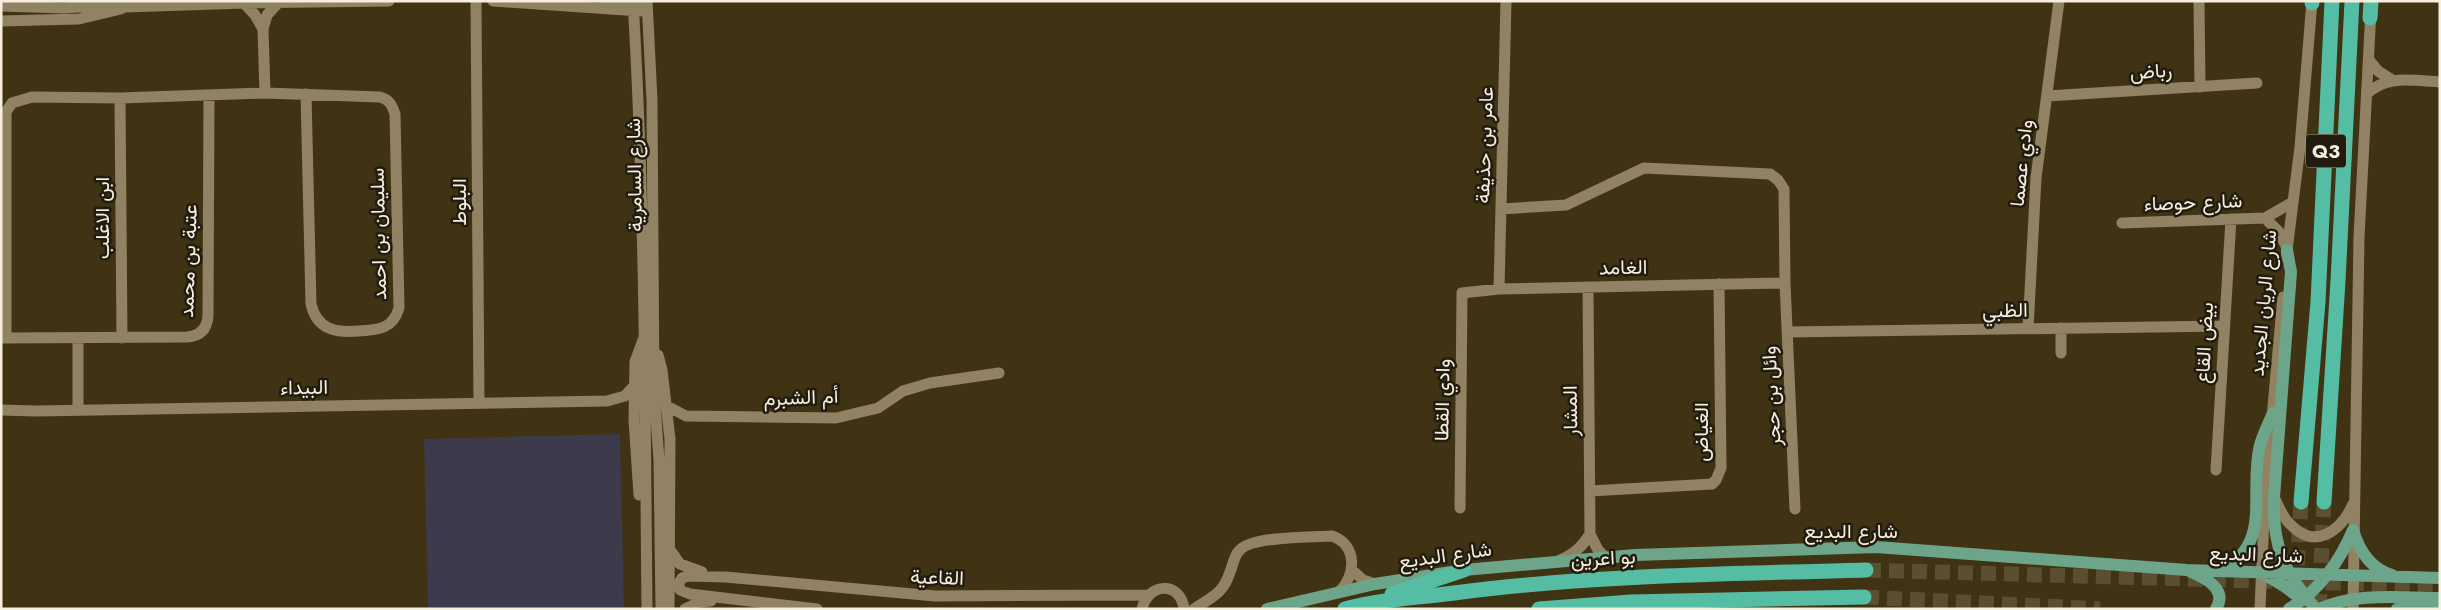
<svg xmlns="http://www.w3.org/2000/svg" width="2441" height="610" font-family="Jost,Vazirmatn,sans-serif">
  <rect width="100%" height="100%" fill="#403314"/>
  <path fill="#3c3a4b" d="M620,434l4,175h-196l-4,-170z"/>
  <g fill="none" stroke-linecap="round" stroke-linejoin="round">
    <path stroke="#5b4f32" stroke-width="15" stroke-dasharray="15 8" stroke-linecap="butt" d="M1866,570l574,16
      M2296,588l5,-86
      M1864,597l236,12
      M2319,609l5,-107"/>
    <path stroke="#908262" stroke-width="11" d="M476,1l3,402
      M493,1l147,10
      M605,1l35,1
      M633,1c12,202 12,405 14,608
      M647,1l5,99 2,291 5,69 2,149
      M2199,1l1,86
      M244,3l11,12 8,14
      M1,6l62,2 50,-3 12,2 119,-4 145,-2
      M1,21l78,-2 42,-10
      M2369,60l9,11 14,9
      M265,93l-2,-64 4,-14 11,-12
      M2367,94c19,-20 48,-13 73,-12
      M2047,96l210,-13
      M120,98l2,240
      M1501,209l65,-4 78,-37 126,6 8,6 6,9 1,94 10,226
      M2265,218l14,14 8,16
      M2122,223l143,-5 28,-16
      M2286,258l14,-111 12,-146
      M1588,287l2,247 8,16 8,8
      M1499,289l7,-288
      M2028,329l8,-151 23,-177
      M1787,332l437,-6
      M1,338l186,-1c13,-1 20,-8 21,-21l1,-220
      M6,338v-226l6,-9 20,-6 88,1 145,-5 115,4c10,3 12,8 15,17l4,194c-6,21 -21,22 -40,23 -23,2 -42,-1 -48,-27l-5,-210
      M78,339v71
      M2061,353v-25
      M658,355l4,15 8,69 -1,170
      M667,406l19,10 150,2 42,-10 25,-17 27,-8 69,-10
      M1,410l35,1 571,-10 18,-5 9,-10
      M2216,470l15,-251
      M1590,491l122,-7 4,-4 5,-12 -2,-184
      M639,495l-5,-75 1,-58 8,-22
      M2274,497c5,9 8,20 16,27 25,27 51,7 63,-20
      M1460,508l2,-215 37,-4 286,-6
      M668,547l12,17 22,8
      M1560,560c14,-6 22,-13 30,-26
      M1352,570l11,10 12,4
      M685,609l15,-7 11,-1
      M817,609l-127,-15 -10,-4 -1,-7 3,-5 6,-2 37,1 210,19 213,-1
      M1142,609c6,-27 39,-28 42,0
      M1194,609c18,-12 29,-15 36,-37 3,-7 4,-16 9,-21 11,-15 74,-14 93,-15 26,9 24,40 7,56
      M2260,609l5,-115 18,-197
      M2353,609l6,-372 12,-227"/>
    <path stroke="#6da58a" stroke-width="12" d="M2287,250l4,22 -17,225c-2,50 10,75 42,112
      M2353,530c6,20 18,39 39,45
      M2221,571c53,-29 27,-78 39,-126 3,-11 9,-22 13,-32
      M2191,572c15,6 37,18 25,37
      M2264,574l20,12 17,13
      M1267,609l108,-25 89,-14 171,-15 241,-8 311,23 253,8
      M2289,609c29,-17 51,-48 64,-79
      M2319,609c40,-17 79,-11 121,-11
      M2397,609l7,-3 33,1"/>
    <path stroke="#55bda4" stroke-width="15" d="M2312,3v-2
      M2370,18l1,-17
      M2301,502l17,-200 14,-301
      M2324,502l14,-221 14,-280
      M1392,594l72,-24
      M1345,609c35,-10 73,-11 109,-16 137,-18 274,-19 412,-23
      M1539,609l92,-7 233,-5"/>
  </g>
  <g text-anchor="middle" stroke-width="5" stroke-linejoin="round" paint-order="stroke">
    <rect fill="#211c0f" stroke="#b6b09f" stroke-width="1" x="2306" y="134.5" width="40" height="33" rx="4"/>
    <g font-size="19" font-weight="bold" fill="#f6efdd">
      <text x="2326" y="158">Q3</text>
    </g>
    <g font-size="20" fill="#f6efdd" stroke="#211c0f">
      <text transform="translate(2151 71) rotate(-4)" y="7">رباض</text>
      <text transform="translate(1484 145) rotate(-88)" y="7">عامر بن حذيفة</text>
      <text transform="translate(2021 163) rotate(-84)" y="7">وادي عصما</text>
      <text transform="translate(634 175) rotate(-91)" y="7">شارع السامرية</text>
      <text transform="translate(459 202) rotate(-90)" y="7">البلوط</text>
      <text transform="translate(2193 202) rotate(-2)" y="7">شارع حوصاء</text>
      <text transform="translate(102 218) rotate(-90)" y="7">ابن الاغلب</text>
      <text transform="translate(378 234) rotate(-91)" y="7">سليمان بن احمد</text>
      <text transform="translate(188 261) rotate(-88)" y="7">عتبة بن محمد</text>
      <text transform="translate(1623 267) rotate(-1)" y="7">الغامد</text>
      <text transform="translate(2263 303) rotate(-85)" y="7">شارع الريان الجديد</text>
      <text transform="translate(2005 310) rotate(-1)" y="7">الظبي</text>
      <text transform="translate(2204 343) rotate(-87)" y="7">بيض القاع</text>
      <text transform="translate(304 387) rotate(-1)" y="7">البيداء</text>
      <text transform="translate(1771 396) rotate(-93)" y="7">وائل بن حجر</text>
      <text transform="translate(801 397) rotate(-2)" y="7">أم الشبرم</text>
      <text transform="translate(1442 400) rotate(-89)" y="7">وادي القطا</text>
      <text transform="translate(1570 411) rotate(-91)" y="7">المشار</text>
      <text transform="translate(1701 432) rotate(-90)" y="7">الغياض</text>
      <text x="1851" y="538">شارع البديع</text>
      <text transform="translate(2256 554) rotate(2)" y="7">شارع البديع</text>
      <text transform="translate(1445 555) rotate(-8)" y="7">شارع البديع</text>
      <text transform="translate(1603 558) rotate(-3)" y="7">بو اعرين</text>
      <text transform="translate(937 577) rotate(2)" y="7">القاعية</text>
    </g>
  </g>
  <rect width="2441" height="610" fill="none" stroke="#f6efdd" stroke-width="5"/>
</svg>
